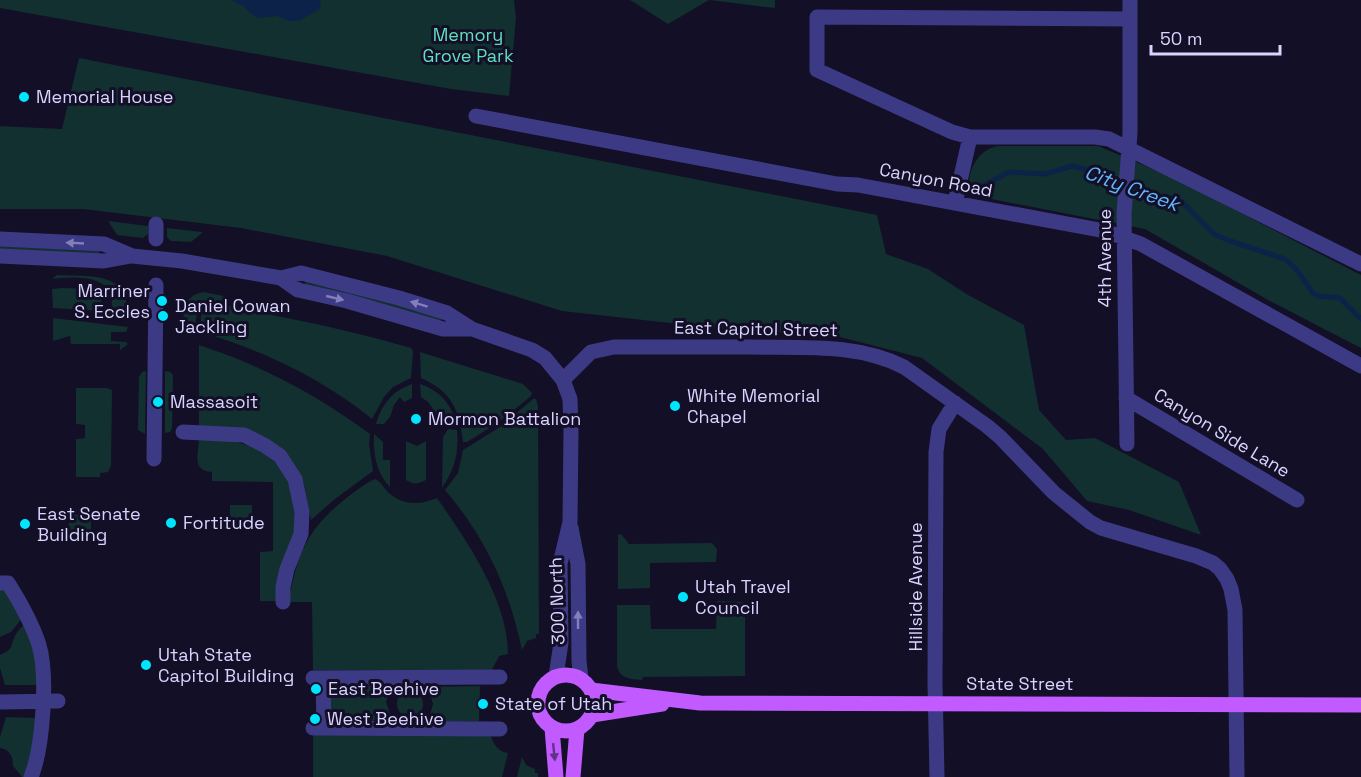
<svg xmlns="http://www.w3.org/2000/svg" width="1361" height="777" font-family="'Space Grotesk',sans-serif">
  <rect width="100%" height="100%" fill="#130f26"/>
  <path fill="#12302f" d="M0,0h514l2,18 -7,78 -58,-7 -451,-81z
    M630,0h145v8l-66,-8 -41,24z
    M79,58l798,157 9,39 42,15 40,26 56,30 15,85 27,30 29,-2 84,44 22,53 -72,-25 -42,-9 -44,-52 -121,-91 -86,-22 -121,-8 -153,-17 -175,-55 -146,-28 -158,-19h-83v-83l62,3z
    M999,146h99l69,29 194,100v73l-93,-48 -123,-71 -174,-34c-7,-19 6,-47 28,-49z
    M108,221l40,5v8l-5,4 -26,-3z
    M167,228l35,4h1l-12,10 -20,-1 -4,-4z
    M0,246l99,5v3l-99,-4z
    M57,275c35,2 71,-5 71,42l-17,-2c0,-6 2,-13 0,-19 -5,-22 -42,-19 -59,-17z
    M305,282l71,16 66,20 -2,4 -135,-36z
    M62,288l31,1c9,5 9,12 8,22l-48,-3 -1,-19z
    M203,292l21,4 -2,6 -13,-1c-13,7 -14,17 -13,30l-13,-4c1,-16 0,-31 20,-35z
    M211,306c18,-2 38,4 55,8 49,9 97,20 145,34l2,3 -2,27 -18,9 -9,10 -12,22c-49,-40 -110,-69 -171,-87v-18z
    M53,318l75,9 -2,5h-15v9l15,1 2,2 -8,6v-6h-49l-1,-8 -17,5z
    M199,345c62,20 118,50 171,89l-1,10 4,27 -38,28 -24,21 -7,-36 -8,-17 -62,-39 -35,-2z
    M420,352l103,32 9,9 -1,3 -32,26 -32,20h-4c-4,-33 -11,-50 -42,-64z
    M146,371l-1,63 -7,-4 1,-53 3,-5z
    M165,371l5,1 3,3 -1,53 -2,4 -5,1z
    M412,384v14l-8,4 -4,-5 -6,8 -4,12 -6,7h-8c6,-20 16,-33 36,-40z
    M420,384c19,6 32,20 36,40h-10l-2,-6 -4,1 -12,-17 -7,-5z
    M76,388h31l5,2 -1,76 -3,6 -8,1v4h-24v-38l9,-1v-13l-9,-1z
    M533,399h3l2,7 1,228h-3v4l-9,3 -5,9c-13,-61 -36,-112 -77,-160l13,-17 5,-23 37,-23z
    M448,429l9,1c2,22 -2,39 -15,58l1,-51z
    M374,434l9,8v18h7v27c-14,-14 -17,-34 -16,-53z
    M199,440h31l26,8 20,15 14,19 7,43 -19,76h-18v-49l13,-1v-69l-61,-1v-9c-20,-1 -14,-17 -13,-32z
    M406,441l11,5 9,-5v39c-9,4 -11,5 -20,0z
    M375,479c7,3 9,10 14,14 15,13 31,12 48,5 30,43 71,102 71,156l-9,2 -7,14h-179l-1,-68h-23c7,-45 18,-73 55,-102 10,-8 20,-16 31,-21z
    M230,505h22v22h-22z
    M69,514h22v22h-22z
    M618,534l4,1 7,9 83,-1 5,6 -1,13 -66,1v25l-32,1z
    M0,587h6l17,30 -12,15 -11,5z
    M717,601l28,1v74l-102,1 -1,3c-12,-1 -22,-1 -25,-14v-61h33l1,24h65z
    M25,623l10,32 2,30h-32l-5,-17v-13c15,-7 9,-7 15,-19 2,-5 7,-9 10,-13z
    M330,686h62l-6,16 6,18h-62z
    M480,686l-1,35h-51l5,-17 -5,-17z
    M397 704a13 13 0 1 1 26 0a13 13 0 1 1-26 0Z
    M6,717l30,1 -1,25 -10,34h-3l-9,-11c0,-10 -3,-16 -13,-18v-11z
    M313,735l178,1c2,7 7,16 17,17l-6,24h-189z
    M522,757l4,8 9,4v4h3v4h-21z"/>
  <path fill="#0c2248" d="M231,0h90l-1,9 -21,12h-10l-12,-5 -20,2 -14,-12z"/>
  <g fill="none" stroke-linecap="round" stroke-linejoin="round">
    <path stroke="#0c2248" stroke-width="5" d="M977,189l32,-17 36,2 27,-8 36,9 42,20 23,3 8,3 33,33 16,7 55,18 11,10 17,24 5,3 22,2 21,21"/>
    <path stroke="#3d3a85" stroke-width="15" d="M1130,19l-313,-2v53l135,62 18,5h125l14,2 252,125
      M476,116l361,68 21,1 247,46 36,13 220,122
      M955,203l15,-66
      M156,224v15
      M0,239l104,5 28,12 50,5 99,17 20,-5 98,25 48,15 25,16 60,21 13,8 18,22 7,19 1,32 -1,91 -10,42 1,79 -5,33
      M0,256l104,5 27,-5
      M281,278l17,12 49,11 96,28h29
      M563,380l28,-28 23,-5c46,0 92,0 137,0 52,1 106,-4 153,20l83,59 13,11 54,56 36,29 11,6 95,28 17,7 7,6 7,10 4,10 4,21 2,167
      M1126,398l171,102
      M183,432l61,3 20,10 16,11 15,23 7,33 -1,22 -14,35 -4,18v15
      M1127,444l-3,-230 6,-81v-133
      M154,459l2,-174
      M571,528l7,36 1,97 2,17
      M0,583h8c12,19 24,40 31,62 9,30 4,103 -8,132
      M313,678l187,-1
      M323,678l1,50
      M0,702l58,-1
      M313,728l187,1
      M937,777l-2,-94 1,-231 3,-23 16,-26"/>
    <path stroke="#c25bff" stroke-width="15" d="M538 703a28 28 0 1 1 56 0a28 28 0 1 1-56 0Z
      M591,690l109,13 661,2
      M592,715l70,-11
      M552,728l4,49
      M573,777l4,-48"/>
  </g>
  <defs><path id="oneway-solid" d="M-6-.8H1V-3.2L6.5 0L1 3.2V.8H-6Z" transform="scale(1.5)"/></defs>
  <g fill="#837fbc">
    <use href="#oneway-solid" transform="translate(75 243) rotate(-177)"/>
    <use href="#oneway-solid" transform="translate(335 298) rotate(13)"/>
    <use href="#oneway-solid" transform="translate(419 304) rotate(-163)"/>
    <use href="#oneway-solid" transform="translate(578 620) rotate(-90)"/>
  </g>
  <use fill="#623188" href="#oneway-solid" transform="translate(554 752) rotate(84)"/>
  <g fill="#00e5ff" stroke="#130f26" stroke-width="2">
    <circle cx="24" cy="97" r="6"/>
    <circle cx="162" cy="301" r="6"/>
    <circle cx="163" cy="316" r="6"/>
    <circle cx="158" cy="402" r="6"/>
    <circle cx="675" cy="406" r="6"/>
    <circle cx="416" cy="419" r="6"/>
    <circle cx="171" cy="523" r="6"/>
    <circle cx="25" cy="524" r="6"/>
    <circle cx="683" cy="597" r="6"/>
    <circle cx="146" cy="665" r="6"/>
    <circle cx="316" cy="689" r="6"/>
    <circle cx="483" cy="704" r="6"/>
    <circle cx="315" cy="719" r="6"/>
  </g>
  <g text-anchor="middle" stroke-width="6" stroke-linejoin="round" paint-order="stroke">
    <g font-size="18" fill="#5fe0c0" stroke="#130f26">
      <text x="468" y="41">Memory<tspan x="468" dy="21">Grove Park</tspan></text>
    </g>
    <g font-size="18" fill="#d9d4ff" stroke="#130f26" text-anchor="start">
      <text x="36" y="103">Memorial House</text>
      <text x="150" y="297" text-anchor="end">Marriner<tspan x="150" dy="21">S. Eccles</tspan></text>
      <text x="175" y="312">Daniel Cowan<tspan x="175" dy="21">Jackling</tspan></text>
      <text x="687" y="402">White Memorial<tspan x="687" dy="21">Chapel</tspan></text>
      <text x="170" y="408">Massasoit</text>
      <text x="428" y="425">Mormon Battalion</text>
      <text x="37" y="520">East Senate<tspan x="37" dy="21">Building</tspan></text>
      <text x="183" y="529">Fortitude</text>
      <text x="695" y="593">Utah Travel<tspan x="695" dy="21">Council</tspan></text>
      <text x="158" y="661">Utah State<tspan x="158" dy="21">Capitol Building</tspan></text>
      <text x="328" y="695">East Beehive</text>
      <text x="495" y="710">State of Utah</text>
      <text x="327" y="725">West Beehive</text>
    </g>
    <g font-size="18" fill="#d9d4ff" stroke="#130f26">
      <text transform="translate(936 180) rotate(11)" y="6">Canyon Road</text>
      <text transform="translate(1105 258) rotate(-90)" y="6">4th Avenue</text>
      <text transform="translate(756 329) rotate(1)" y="6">East Capitol Street</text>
      <text transform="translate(1222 433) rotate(31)" y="6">Canyon Side Lane</text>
      <text transform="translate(916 587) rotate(-90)" y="6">Hillside Avenue</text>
      <text transform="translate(557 601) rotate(-92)" y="6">300 North</text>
      <text x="1020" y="690">State Street</text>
    </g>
    <g font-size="20" font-style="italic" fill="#62b6ff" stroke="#130f26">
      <text transform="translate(1132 188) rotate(20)" y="7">City Creek</text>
    </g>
  </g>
  <path d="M1151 45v9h129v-9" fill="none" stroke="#d9d4ff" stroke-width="3"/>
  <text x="1160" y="45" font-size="18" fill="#d9d4ff" stroke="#130f26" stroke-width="4.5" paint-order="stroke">50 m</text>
</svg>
